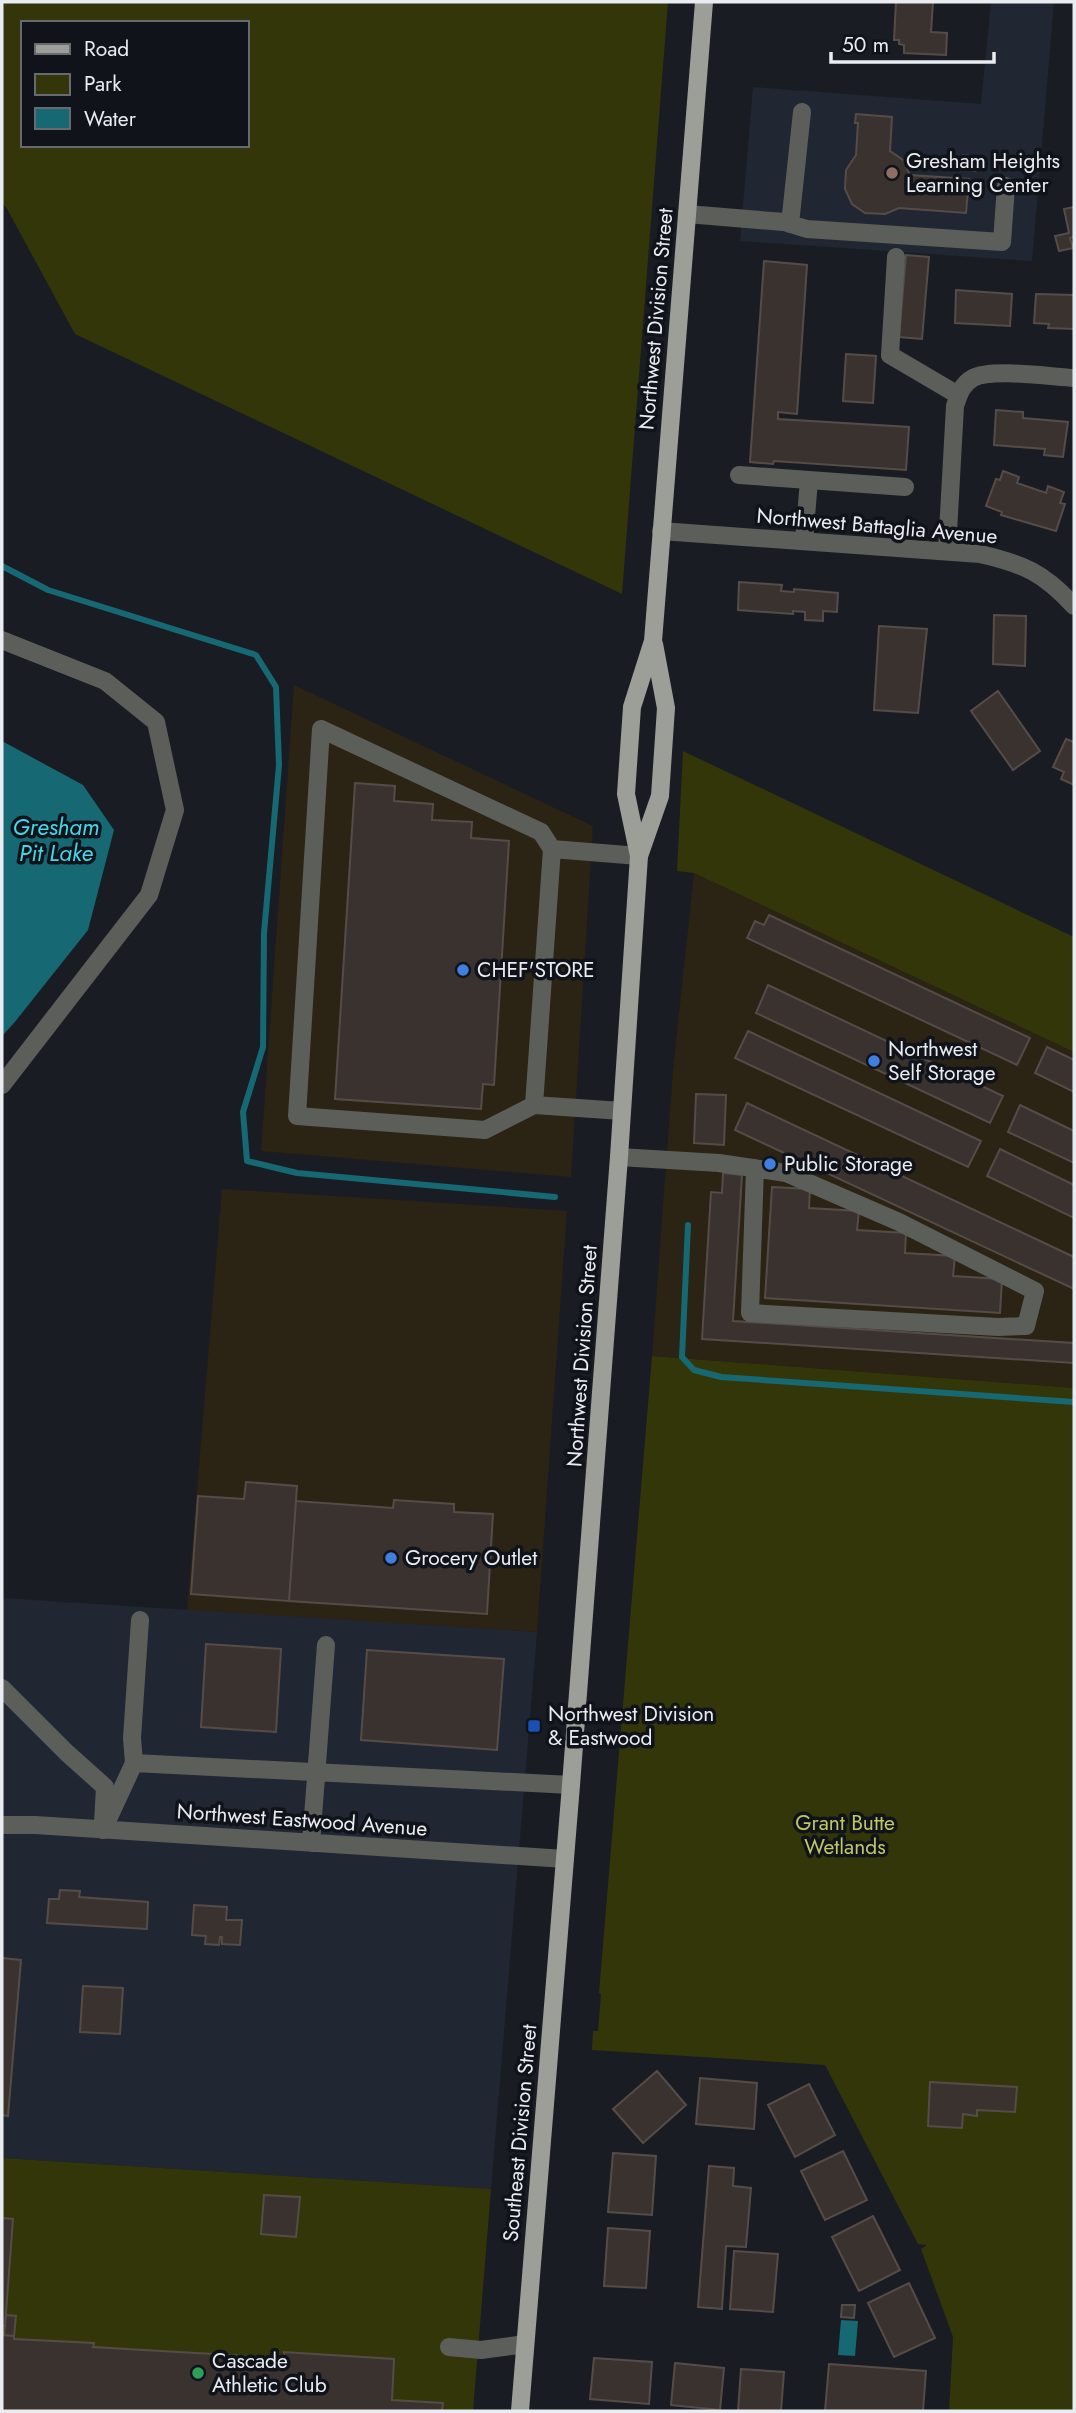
<svg xmlns="http://www.w3.org/2000/svg" width="1076" height="2413" font-family="Jost,sans-serif">
  <rect width="100%" height="100%" fill="#191d23"/>
  <path fill="#2b2313" d="M294,685l299,141 -22,351 -310,-26z
    M694,873l380,179v336l-422,-32 21,-286z
    M222,1189l345,22 -30,421 -350,-21z"/>
  <path fill="#202732" d="M991,2h63l-22,259 -292,-20 13,-154 228,17z
    M2,1598l535,34 -46,557 -489,-31z"/>
  <path fill="#333609" fill-rule="evenodd" d="M2,2h666l-46,592 -547,-260 -69,-127 -4,-3zM23,23h224v122h-224z
    M683,751l391,186v115l-380,-179 -17,-2z
    M652,1356l422,32v1023h-125l4,-74 -32,-88 6,-4 -9,-1 -93,-179 -233,-15 1,-19h5l3,-37 -2,-1z
    M2,2158l489,31 -18,222h-471z"/>
  <path fill="#166972" d="M2,741l81,44 31,45 -26,100 -74,93 -12,13z
    M841,2320l17,1 -3,35 -17,-1z"/>
  <g fill="none" stroke-linecap="round" stroke-linejoin="round">
    <path stroke="#166972" stroke-width="6" d="M2,566l46,24 208,65 20,32 3,78 -15,168 -1,114 -20,65 4,49 50,12 258,24
      M688,1225l-6,132 12,13 27,7 353,25"/>
  </g>
  <path fill="#3a322f" stroke="#554c48" stroke-width="2" d="M896,2h37l-2,30 16,1 -1,22 -42,-2v-8l-5,-1v-4h-5z
    M856,114l36,3 -2,34 13,9 7,15 59,4 -3,34 -67,-5 -14,6 -20,-1 -13,-9 -7,-15 1,-19 10,-15 2,-32h-3z
    M963,155l15,2 -2,14 -15,-1z
    M1074,207v30l-4,1 3,10 -14,3 -4,-15 14,-3 -5,-24z
    M906,255l23,2 -7,82 -23,-2z
    M764,261l43,4 -10,149 -19,-2v7l131,8 -3,43 -132,-9 -1,3 -23,-2z
    M956,290l56,4 -2,32 -55,-3z
    M1036,294l38,1v34l-26,-1 1,-4 -15,-1z
    M846,354l30,2 -3,47 -30,-2z
    M996,410l27,2v6l45,4 -5,35 -19,-2 1,-6 -51,-4z
    M1003,471l16,6 -2,6 29,10 2,-7 16,6 -4,11 5,1 -9,27 -55,-16 1,-3 -16,-6 10,-27 4,1z
    M739,582l43,3 -1,6 13,1v-3l44,4 -1,19 -14,-1v10l-18,-1v-8l-12,-1v3l-55,-4z
    M994,615l32,1 -1,50 -32,-2z
    M879,626l48,3 -9,84 -44,-3z
    M998,691l42,60 -27,19 -42,-59z
    M1066,739l8,3v43l-13,-6 3,-7 -11,-5z
    M355,783l40,3 -1,15 39,3 -1,16 40,2 -1,16 38,3 -15,244 -11,-1 -2,25 -146,-10z
    M769,915l261,123 -13,27 -270,-127 8,-17 9,4z
    M768,985l235,111 -13,27 -234,-110z
    M748,1031l233,110 -13,26 -233,-109z
    M1047,1047l27,13v32l-39,-19z
    M696,1094l30,1 -2,50 -30,-2z
    M747,1103l327,154v32l-339,-159z
    M1020,1105l54,26v32l-66,-31z
    M1000,1149l74,36v33l-87,-42z
    M723,1173l19,2 -9,146 341,22v20l-372,-24 9,-147 11,1z
    M772,1187l38,2 -1,19 50,3 -2,19 49,3 -1,20 50,3 -2,20 49,3 -2,34 -235,-15z
    M246,1482l51,4 -8,115 -98,-7 7,-98 46,3z
    M394,1500l60,4v8l39,2 -6,100 -198,-13 7,-100 97,7z
    M206,1644l75,5 -5,83 -75,-5z
    M367,1650l137,9 -7,91 -136,-10z
    M60,1890l20,1 -1,6 69,5 -1,27 -100,-6 2,-24h10z
    M194,1905l33,2 -1,13h16l-2,25 -18,-1v-7h-2l-1,8 -14,-1 1,-8 -14,-1z
    M2,1958l19,2 -13,156 -6,-1z
    M83,1986l40,2 -3,46 -40,-2z
    M657,2071l29,34 -43,38 -30,-34z
    M700,2078l57,5 -3,46 -58,-5z
    M930,2082l87,5 -2,25 -38,-2v6l-14,-2 -1,14 -34,-2z
    M809,2084l26,51 -40,22 -27,-52z
    M843,2151l24,49 -42,20 -24,-49z
    M613,2153l43,3 -4,59 -44,-3z
    M709,2166l25,2 -1,18 18,2 -5,59 -20,-1 -4,63 -24,-2z
    M264,2195l36,2 -4,40 -35,-3z
    M873,2216l27,54 -41,21 -27,-54z
    M2,2218l11,1 -8,107h-3z
    M608,2228l42,3 -4,57 -42,-2z
    M734,2251l44,3 -5,58 -43,-3z
    M909,2283l26,55 -41,19 -26,-54z
    M842,2305h13l-1,13 -13,-1z
    M6,2315l10,1 -2,20 -10,-1z
    M2,2335l12,1v3l80,4 -1,4 191,11v-6l110,7 -2,41 51,3 -1,8h-440z
    M594,2358l58,4 -3,42 -59,-5z
    M675,2363l49,5 -4,42 -49,-5z
    M829,2364l97,7 -3,40h-98z
    M741,2369l43,3 -3,39h-43z"/>
  <g fill="none" stroke-linecap="round" stroke-linejoin="round">
    <path stroke="#5c5e5a" stroke-width="18" d="M687,214l97,8 23,7 195,13 4,-56
      M790,224l12,-112
      M896,257l-6,98 68,40
      M739,475l70,5 -5,61
      M809,480l96,7
      M661,531l319,23c44,10 64,19 94,52
      M947,550l8,-144c4,-12 7,-22 18,-28 18,-10 79,-1 101,0
      M2,640l103,41 51,41 19,88 -26,85 -147,190
      M534,1105l18,-256
      M622,1111l-88,-6 -49,25 -188,-14 24,-387 220,103 11,17 87,7
      M619,1157l100,6 67,10 113,49 136,69 -9,35 -28,1 -248,-14 5,-145
      M2,1688l65,65 38,34 -2,36
      M134,1763l-2,-25 8,-118
      M2,1825h33l530,34
      M103,1830l31,-67 437,22
      M311,1843l15,-198
      M449,2347l32,3 44,-6"/>
    <path stroke="#9b9f98" stroke-width="18" d="M639,856l21,-60 6,-88 -12,-64
      M520,2411l51,-626 48,-628 20,-301 -13,-62 6,-87 21,-66 51,-639"/>
  </g>
  <circle fill="#8d6e63" stroke="#10141a" stroke-width="2.5" cx="892" cy="173" r="7"/>
  <g fill="#3f7fe0" stroke="#10141a" stroke-width="2.5">
    <circle cx="463" cy="970" r="7"/>
    <circle cx="874" cy="1061" r="7"/>
    <circle cx="770" cy="1164" r="7"/>
    <circle cx="391" cy="1558" r="7"/>
  </g>
  <rect fill="#1a4fb4" stroke="#10141a" stroke-width="2.5" x="527" y="1719" width="14" height="14" rx="3.5"/>
  <circle fill="#2e9e5b" stroke="#10141a" stroke-width="2.5" cx="198" cy="2373" r="7"/>
  <g text-anchor="middle" stroke-width="7" stroke-linejoin="round" paint-order="stroke">
    <g font-size="21" fill="#e9ecf0" stroke="#10141a" text-anchor="start">
      <text x="906" y="168">Gresham Heights<tspan x="906" dy="24">Learning Center</tspan></text>
      <text x="477" y="977">CHEF'STORE</text>
      <text x="888" y="1056">Northwest<tspan x="888" dy="24">Self Storage</tspan></text>
      <text x="784" y="1171">Public Storage</text>
      <text x="405" y="1565">Grocery Outlet</text>
      <text x="548" y="1721">Northwest Division<tspan x="548" dy="24">&amp; Eastwood</tspan></text>
      <text x="212" y="2368">Cascade<tspan x="212" dy="24">Athletic Club</tspan></text>
    </g>
    <g font-size="21" fill="#e9ecf0" stroke="#10141a">
      <text transform="translate(656 319) rotate(-85)" y="7">Northwest Division Street</text>
      <text transform="translate(877 526) rotate(5)" y="7">Northwest Battaglia Avenue</text>
      <text transform="translate(582 1356) rotate(-86)" y="7">Northwest Division Street</text>
      <text transform="translate(302 1820) rotate(4)" y="7">Northwest Eastwood Avenue</text>
      <text transform="translate(520 2133) rotate(-85)" y="7">Southeast Division Street</text>
    </g>
    <g font-size="21" fill="#c0c865" stroke="#10141a">
      <text x="845" y="1830">Grant Butte<tspan x="845" dy="24">Wetlands</tspan></text>
    </g>
    <g font-size="23" font-style="italic" fill="#41d8ea" stroke="#10141a">
      <text x="56" y="835">Gresham<tspan x="56" dy="26">Pit Lake</tspan></text>
    </g>
  </g>
  <rect width="1076" height="2413" fill="none" stroke="#e9ecf0" stroke-width="7"/>
  <rect x="21" y="21" width="228" height="126" fill="#10141a" stroke="#676a70" stroke-width="2"/>
  <rect x="35" y="44" width="35" height="10" fill="#9b9f98" stroke="#676a70" stroke-width="2"/>
  <text x="84" y="56" font-size="21" fill="#e9ecf0">Road</text>
  <rect x="35" y="74" width="35" height="21" fill="#333609" stroke="#676a70" stroke-width="2"/>
  <text x="84" y="91" font-size="21" fill="#e9ecf0">Park</text>
  <rect x="35" y="108" width="35" height="21" fill="#166972" stroke="#676a70" stroke-width="2"/>
  <text x="84" y="126" font-size="21" fill="#e9ecf0">Water</text>
  <path d="M831 52v10h163v-10" fill="none" stroke="#e9ecf0" stroke-width="3.5"/>
  <text x="842" y="52" font-size="21" fill="#e9ecf0" stroke="#10141a" stroke-width="5" paint-order="stroke">50 m</text>
</svg>
